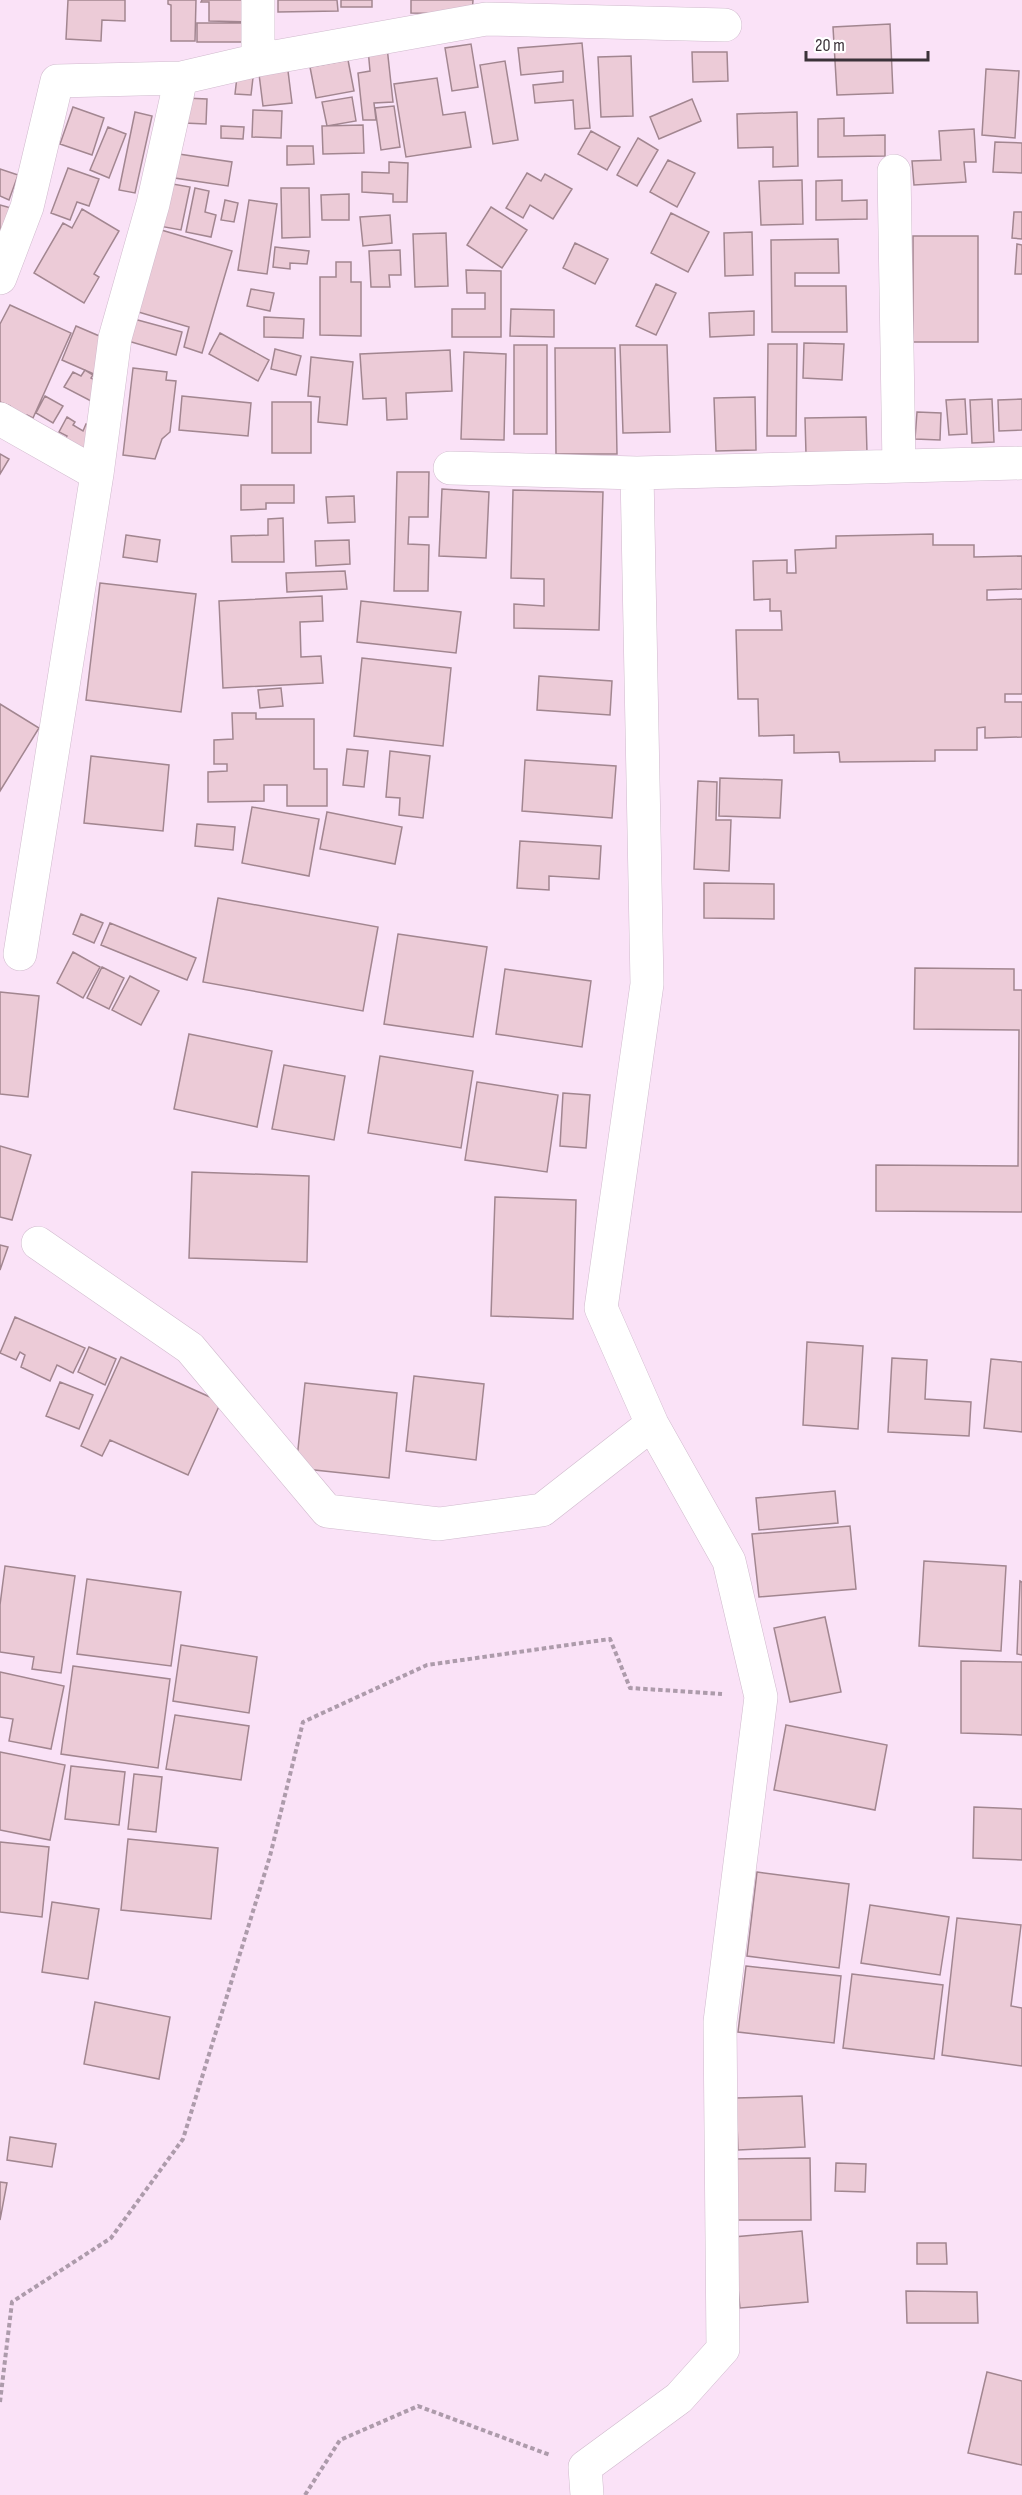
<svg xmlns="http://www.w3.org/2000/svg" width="1022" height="2495" font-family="'Sofia Sans Condensed',sans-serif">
  <rect width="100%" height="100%" fill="#fae2f7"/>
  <path fill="#eccbd7" stroke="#a28690" stroke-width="1.5" d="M68,0h57v21l-23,-1 -1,21 -35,-2z
    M168,0h28l-1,41h-24v-36l-3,-1z
    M202,0h50v22l-43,-1v-19h-8z
    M278,0h59l1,11 -60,1z
    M341,0h31v7h-31z
    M411,0h62l-1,14 -61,-1z
    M197,23h53v19h-53z
    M890,24l3,69 -56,2 -4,-68z
    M582,43l8,85 -15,1 -2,-29 -38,3 -2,-18 30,-3v-11l-42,4 -3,-27z
    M471,44l7,43 -26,4 -7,-43z
    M387,47l6,55 -19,1 2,17h-13l-5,-47 12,-2 -2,-22z
    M692,52h35l1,29 -35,1z
    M631,56l2,60 -32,1 -3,-60z
    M348,60l6,31 -38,7 -6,-31z
    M505,61l13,79 -25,4 -13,-79z
    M287,63l5,40 -29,3 -5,-40z
    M238,68l16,1 -3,26 -16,-1z
    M986,69l33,2 -4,67 -33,-3z
    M437,78l6,37 22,-3 6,35 -65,10 -12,-73z
    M352,97l4,24 -29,5 -5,-24z
    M185,98l22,1 -1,25 -22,-1z
    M692,99l9,22 -42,18 -9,-22z
    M394,106l6,41 -19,3 -6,-42z
    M73,107l31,11 -12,37 -32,-11z
    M253,110l29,1 -1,27 -29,-1z
    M135,112l17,4 -17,77 -16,-3z
    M797,112l1,54 -25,1v-20l-35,1 -1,-34z
    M844,118v18l41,-1v21l-67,1v-38z
    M363,125l1,28 -41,1 -1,-28z
    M221,126l23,1 -1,12 -22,-1z
    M108,127l18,7 -17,44 -19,-8z
    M974,129l2,33h-12l2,20 -52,3 -2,-24 29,-1 -2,-29z
    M591,131l29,16 -13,23 -29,-16z
    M638,138l20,12 -21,36 -20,-11z
    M995,142l27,1v30l-29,-1z
    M287,146h26l1,18 -27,1z
    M172,153l60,9 -4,24 -60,-9z
    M668,160l27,13 -18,34 -27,-15z
    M389,162l19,1 -1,39h-14v-8l-31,-2v-20l27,1z
    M68,168l31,11 -10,27 -12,-4 -7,18 -19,-7z
    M0,169l18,6 -9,25 -9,-4z
    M527,173l14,8 4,-7 27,15 -19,30 -23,-14 -7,13 -17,-10z
    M802,180l1,44 -42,1 -2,-44z
    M842,180v21l25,-1v19l-51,1v-39z
    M167,183l23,4 -9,43 -22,-4z
    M195,188l14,3 -4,21 11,3 -5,22 -25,-5z
    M281,188h28l1,49 -28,1z
    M349,194v26h-27l-1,-25z
    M225,200l13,3 -4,19 -13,-2z
    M249,200l28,4 -10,70 -29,-4z
    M0,205l11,3 -11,28z
    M491,207l36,23 -25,38 -35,-23z
    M82,209l37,22 -25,43 5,3 -15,26 -50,-30 29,-50 9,5z
    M1014,212h8v27l-10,-1z
    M671,213l38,19 -21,40 -37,-19z
    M390,215l2,28 -29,3 -3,-29z
    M158,229l74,22 -30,102 -18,-6 5,-20 -54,-16z
    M752,232l1,43 -28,1 -1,-43z
    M446,233l2,53 -33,1 -2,-53z
    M913,236h65v106h-65z
    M838,239l1,34h-44v13h51l1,46h-75l-1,-92z
    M575,243l33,16 -13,25 -32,-16z
    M1017,244l5,1v29h-7z
    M275,247l34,4 -2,13 -17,-1v6l-17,-2z
    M400,250l1,25h-12l1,12h-19l-2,-36z
    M336,262h15v20h10v54l-41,-1v-58h16z
    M466,270l35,1v66h-49v-28h33v-16h-18z
    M656,284l20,9 -20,42 -20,-9z
    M251,289l23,4 -4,18 -23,-5z
    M10,305l61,28 -38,85 -6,-3 -3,6 -14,-15 -10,-4v-78z
    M511,309l43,1v27l-44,-1z
    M754,311v24l-44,2 -1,-24z
    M264,317l40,2 -1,19 -39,-1z
    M134,319l48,13 -6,23 -48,-14z
    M76,326l35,15 -15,34 -34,-15z
    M220,333l49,27 -11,21 -49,-27z
    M804,343l40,1 -2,36 -39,-2z
    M768,344h29l-1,92h-29z
    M514,345h33v89h-33z
    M620,345h47l3,87 -47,1z
    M555,348h60l2,106h-61z
    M275,349l26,7 -5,19 -25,-6z
    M450,350l2,41 -46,2 1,26 -20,1 -1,-22 -23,1 -3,-45z
    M464,352l42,2 -2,86 -43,-1z
    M311,357l42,5 -6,63 -29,-3 2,-25 -12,-1z
    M133,368l34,4 -1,8 10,1 -6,51 -8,7 -7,20 -32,-4z
    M85,370l8,5 -2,3 10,6 -10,17 -27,-14 9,-15 8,4z
    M45,396l18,10 -10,17 -17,-10z
    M182,396l69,7 -3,33 -69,-6z
    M755,397l1,53 -40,1 -2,-53z
    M965,399l2,35 -18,1 -3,-35z
    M992,399l2,43 -22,1 -2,-43z
    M1022,399v31l-23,1 -1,-31z
    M272,402h39v51h-39z
    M917,412l24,1 -1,27 -25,-1z
    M67,417l8,5 -2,3 10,6 3,-7 12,6 -12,20 -24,-7 5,-7 -8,-4z
    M866,417l1,36 -61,1 -1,-36z
    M0,454l9,5 -9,15z
    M397,472h32l-1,45h-19l-1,27 21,1 -1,46h-34z
    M241,485h53v18h-28v6l-25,1z
    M442,489l47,3 -3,66 -47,-2z
    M513,490l90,2 -4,138 -85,-2v-24l30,2v-27l-33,-1z
    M354,496l1,26 -27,1 -2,-26z
    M283,518l1,44h-52l-1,-26 37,-1v-16z
    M933,534v11h41v12l48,-1v33l-35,1v10l35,-1v95h-17v8h17v35l-37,1v-11l-8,1v22h-42v11l-95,1 -1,-10 -45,1v-18l-35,1 -1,-37h-20l-2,-69h46l-1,-19h-11v-12l-16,1 -1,-39 34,-1v13h9l-1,-23 41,-2v-12z
    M126,535l34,5 -3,22 -34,-5z
    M349,540l1,24 -34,2 -1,-25z
    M345,571l2,18 -60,3 -1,-19z
    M100,583l96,11 -15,118 -95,-12z
    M322,596l1,25 -23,1 1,35 20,-1 2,27 -100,5 -4,-87z
    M361,601l100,11 -5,41 -99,-11z
    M362,658l89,10 -8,78 -89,-10z
    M539,676l73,5 -2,34 -73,-5z
    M281,688l2,18 -23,2 -2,-18z
    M0,704l39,24 -39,63z
    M232,713h24v6h58v50h13v37h-40v-21h-23v16l-56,1v-30l19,-1v-7h-13v-24l19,-1z
    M347,749l21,2 -4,36 -21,-2z
    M390,751l40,5 -7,62 -24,-3 1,-17 -14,-1z
    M91,756l78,9 -6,66 -79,-8z
    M525,760l91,6 -4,52 -90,-7z
    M720,778l62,2 -2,38 -61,-2z
    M698,781l19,1 -1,38h15l-2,51 -35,-2z
    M252,807l67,12 -10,57 -67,-13z
    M327,812l75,15 -7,37 -75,-15z
    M197,824l38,3 -2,23 -38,-4z
    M520,841l81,5 -2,33 -50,-3v14l-32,-2z
    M704,883l70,1v35l-70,-1z
    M218,898l160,29 -15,84 -160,-29z
    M81,914l22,9 -9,20 -21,-9z
    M110,923l86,35 -9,22 -86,-35z
    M398,934l89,13 -14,90 -89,-13z
    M73,952l27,15 -17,31 -26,-15z
    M102,967l22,11 -15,31 -22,-11z
    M915,968l99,1v21h8v222l-146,-1v-46l142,1 1,-136 -105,-1z
    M505,969l86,12 -9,66 -86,-13z
    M130,976l29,15 -18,34 -29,-15z
    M0,992l39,4 -11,101 -28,-3z
    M189,1034l83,17 -15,76 -83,-18z
    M380,1056l93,15 -12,77 -93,-15z
    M284,1065l61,11 -11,64 -62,-11z
    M477,1082l81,13 -11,77 -82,-12z
    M563,1093l27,2 -4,53 -26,-2z
    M0,1146l31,9 -19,65 -12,-3z
    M192,1172l117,4 -2,86 -118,-4z
    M495,1197l81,3 -3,119 -82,-3z
    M0,1245l8,2 -8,23z
    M15,1317l70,31 -12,25 -16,-8 -7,16 -29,-14 4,-12 -5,-3 -4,8 -16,-7z
    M807,1342l56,4 -5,83 -55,-4z
    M89,1347l27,12 -11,26 -27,-13z
    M121,1357l100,45 -33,73 -78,-35 -8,16 -21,-10z
    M892,1358l35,2 -2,39 46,3 -2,34 -81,-4z
    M991,1359l31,3v70l-38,-4z
    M414,1376l70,8 -8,76 -70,-9z
    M60,1382l33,13 -14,34 -33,-13z
    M305,1383l92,10 -8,85 -93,-10z
    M835,1491l3,32 -79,7 -3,-32z
    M850,1526l6,63 -97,8 -7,-63z
    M924,1561l82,5 -5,85 -82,-5z
    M5,1566l70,10 -14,97 -29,-4 2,-12 -34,-5v-47z
    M87,1579l94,13 -10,74 -94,-12z
    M1020,1581l2,1v73l-5,-1z
    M825,1617l16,75 -51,10 -16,-74z
    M181,1645l76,12 -8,56 -76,-12z
    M961,1661l61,1v73l-61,-2z
    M73,1666l97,13 -12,89 -97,-14z
    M0,1672l64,14 -13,63 -42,-8 4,-22 -13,-2z
    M175,1715l74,11 -8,54 -75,-11z
    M786,1725l101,20 -12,65 -101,-20z
    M0,1752l65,13 -15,75 -50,-10z
    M71,1766l54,6 -6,53 -54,-6z
    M134,1774l28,3 -6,55 -28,-3z
    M974,1807l48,2v51l-49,-2z
    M128,1839l90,9 -7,71 -90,-9z
    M0,1842l49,5 -7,70 -42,-5z
    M757,1872l92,12 -10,84 -92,-12z
    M52,1902l47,7 -11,70 -46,-7z
    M870,1905l79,12 -9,58 -79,-12z
    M957,1918l64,7 -10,81 11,2v58l-80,-11z
    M746,1966l95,10 -7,67 -96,-11z
    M852,1974l91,11 -9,74 -91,-11z
    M95,2002l75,15 -11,62 -75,-15z
    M802,2096l3,51 -67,3 -2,-52z
    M10,2137l46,7 -4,23 -45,-7z
    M810,2158l1,62h-78l-1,-61z
    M836,2163l30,1 -1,28 -30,-1z
    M0,2182l7,1 -7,37z
    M802,2231l6,71 -68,6 -7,-71z
    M917,2243h29l1,21h-30z
    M906,2291l71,1 1,31h-71z
    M987,2372l35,9v84l-54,-12z"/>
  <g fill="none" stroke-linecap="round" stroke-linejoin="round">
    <g stroke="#d0bacd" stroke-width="34">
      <path id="minor" d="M258,60v-60
        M894,171l5,295
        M0,278l27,-71 30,-126 124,-3 77,-18 228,-41 239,6
        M0,419l97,55
        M450,468l187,5 385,-10
        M20,954l77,-480 18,-136 38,-134 28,-126
        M38,1243l152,105 137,163 112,13 103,-14 110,-86
        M587,2495l-2,-28 94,-69 44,-49 -3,-327 41,-325 -32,-136 -77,-137 -51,-116 46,-324 -10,-511"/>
    </g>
    <path stroke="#ad9bab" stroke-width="4" stroke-dasharray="4.5 3" stroke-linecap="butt" d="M0,2402l12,-100 99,-64 72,-99 87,-283 33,-134 124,-57 183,-26 20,49 92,6
      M305,2495l35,-55 78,-34 132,49"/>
    <use href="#minor" stroke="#fff" stroke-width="33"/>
  </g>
  <path d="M806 51v9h122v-9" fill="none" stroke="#3b3239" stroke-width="3"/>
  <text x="815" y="51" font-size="18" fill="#3b3239" stroke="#ffffff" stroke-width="4.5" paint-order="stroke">20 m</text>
</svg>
